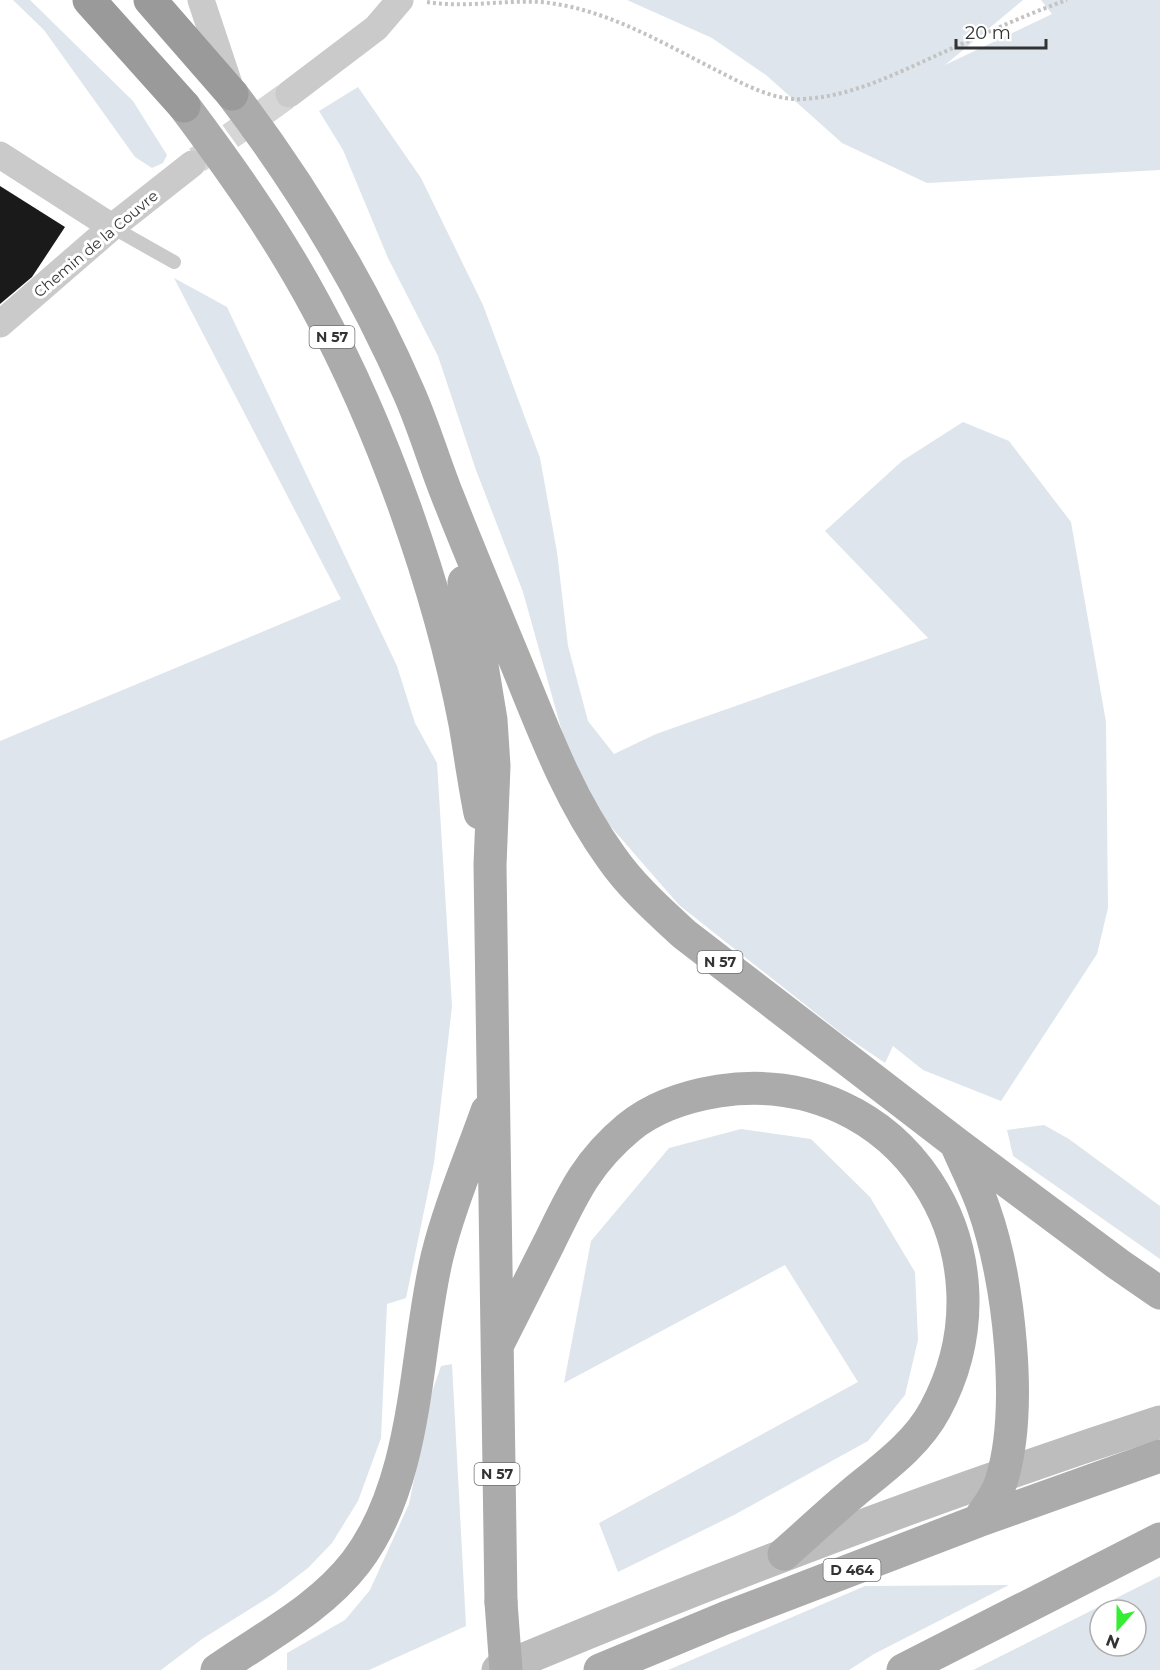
<svg xmlns="http://www.w3.org/2000/svg" width="1160" height="1670" font-family="Montserrat,sans-serif">
  <rect width="100%" height="100%" fill="#fff"/>
  <path fill="#dee5ec" fill-rule="evenodd" d="M13,0h17l103,101 34,54 -4,8 -11,5 -17,-11 -91,-127z
    M627,0h396l-78,65 107,-51 -11,-14h119v170l-233,13 -85,-40 -76,-68 -54,-37z
    M358,87l63,91 62,127 57,153 17,94 11,94 20,75 26,33 42,-20 272,-96 -103,-107 77,-70 61,-39 46,19 62,81 35,200 2,186 -11,46 -96,147 -78,-31 -30,-24 -8,17 -44,-30 -162,-128 -74,-85 -39,-74 -43,-154 -47,-122 -38,-114 -50,-98 -45,-108 -24,-39z
    M174,278l53,29 170,359 18,57 22,40 15,243 -18,157 -28,135 -19,6 -6,134 -23,63 -26,42 -24,25 -34,26 -72,45 -41,31h-161v-929l341,-142z
    M1044,1125l25,14 91,67v53l-147,-103 -6,-26z
    M741,1129l70,10 59,58 45,75 3,68 -13,55 -37,46 -134,74 -116,57 -19,-49 259,-141 -73,-117 -221,118 27,-142 78,-93z
    M452,1364l14,262 -97,44h-82v-17l58,-33 25,-30 39,-86 23,-112 9,-26z
    M1160,1576v94h-187zM1100,1610h36v36h-36z
    M1009,1585l-135,69 -25,16h-181l197,-84z"/>
  <path fill="#1a1a1a" d="M0,186l65,41 -33,50 -32,27z"/>
  <g fill="none" stroke-linecap="round" stroke-linejoin="round">
    <path stroke="#d6d6d6" stroke-width="27" stroke-dasharray="27 14" stroke-linecap="butt" d="M197,160l92,-66"/>
    <path stroke="#c3c3c3" stroke-width="4" stroke-dasharray="3 3" stroke-linecap="butt" d="M427,2c38,6 76,-2 114,0 63,6 118,39 173,67 28,14 58,32 90,30 47,-3 87,-23 129,-42 44,-20 89,-41 134,-57"/>
    <path stroke="#cacaca" stroke-width="14" d="M112,227l62,35"/>
    <path stroke="#cacaca" stroke-width="27" d="M201,0l29,87
      M289,94l87,-66 24,-28
      M0,155l112,72
      M0,324l112,-97 80,-63"/>
    <path stroke="#bdbdbd" stroke-width="33" d="M498,1670c217,-91 437,-175 662,-248"/>
    <path stroke="#ababab" stroke-width="33" d="M232,94c70,92 131,193 177,299 15,34 25,69 39,104 24,61 50,122 75,183 25,62 49,123 88,177 20,29 47,53 73,77l273,210 161,120 42,29
      M184,106c48,64 94,129 132,200 66,121 123,282 149,418 5,29 9,59 15,89
      M464,582l12,47 15,91 3,46 -4,99 11,737
      M957,1146c9,21 20,42 27,63 25,71 40,201 17,273 -5,15 -15,27 -23,39
      M499,1342c17,-33 33,-66 50,-99 23,-47 37,-80 79,-115 25,-21 60,-32 91,-37 182,-27 301,162 216,319 -18,34 -52,58 -81,82 -24,20 -47,42 -70,62
      M217,1670c47,-33 103,-61 139,-108 63,-83 58,-207 81,-305 12,-49 33,-98 50,-146
      M600,1670l125,-52 253,-97 182,-65
      M903,1670l257,-131"/>
    <path stroke="#9a9a9a" stroke-width="33" d="M89,0l95,106
      M150,0l82,94"/>
    <path stroke="#ababab" stroke-width="33" d="M501,1602l5,68"/>
  </g>
  <g text-anchor="middle" stroke-width="6" stroke-linejoin="round" paint-order="stroke">
    <g fill="#fff" stroke="#707070" stroke-width="1.5">
      <rect x="309.5" y="326" width="45" height="22" rx="4.5"/>
      <rect x="697.5" y="951" width="45" height="22" rx="4.5"/>
      <rect x="474.5" y="1463" width="45" height="22" rx="4.5"/>
      <rect x="823.5" y="1559" width="57" height="22" rx="4.5"/>
    </g>
    <g font-size="14" font-weight="bold" fill="#333">
      <text x="332" y="342">N 57</text>
      <text x="720" y="967">N 57</text>
      <text x="497" y="1479">N 57</text>
      <text x="852" y="1575">D 464</text>
    </g>
    <g font-size="15" fill="#333" stroke="#fff">
      <text transform="translate(96 244) rotate(-40)" y="5">Chemin de la Couvre</text>
    </g>
  </g>
  <g transform="translate(1118 1628) rotate(201)"><circle r="28" fill="#ffffff" stroke="#adadad" stroke-width="1.5"/>
  <path d="M0-4.5L10 22L0 15L-10 22Z" fill="#35ee31"/>
  <text y="-9" font-size="16" font-weight="bold" text-anchor="middle" fill="#333333">N</text>
  </g>
  <path d="M956 39v9h90v-9" fill="none" stroke="#333333" stroke-width="3"/>
  <text x="965" y="39" font-size="18" fill="#333333" stroke="#ffffff" stroke-width="4.5" paint-order="stroke">20 m</text>
</svg>
